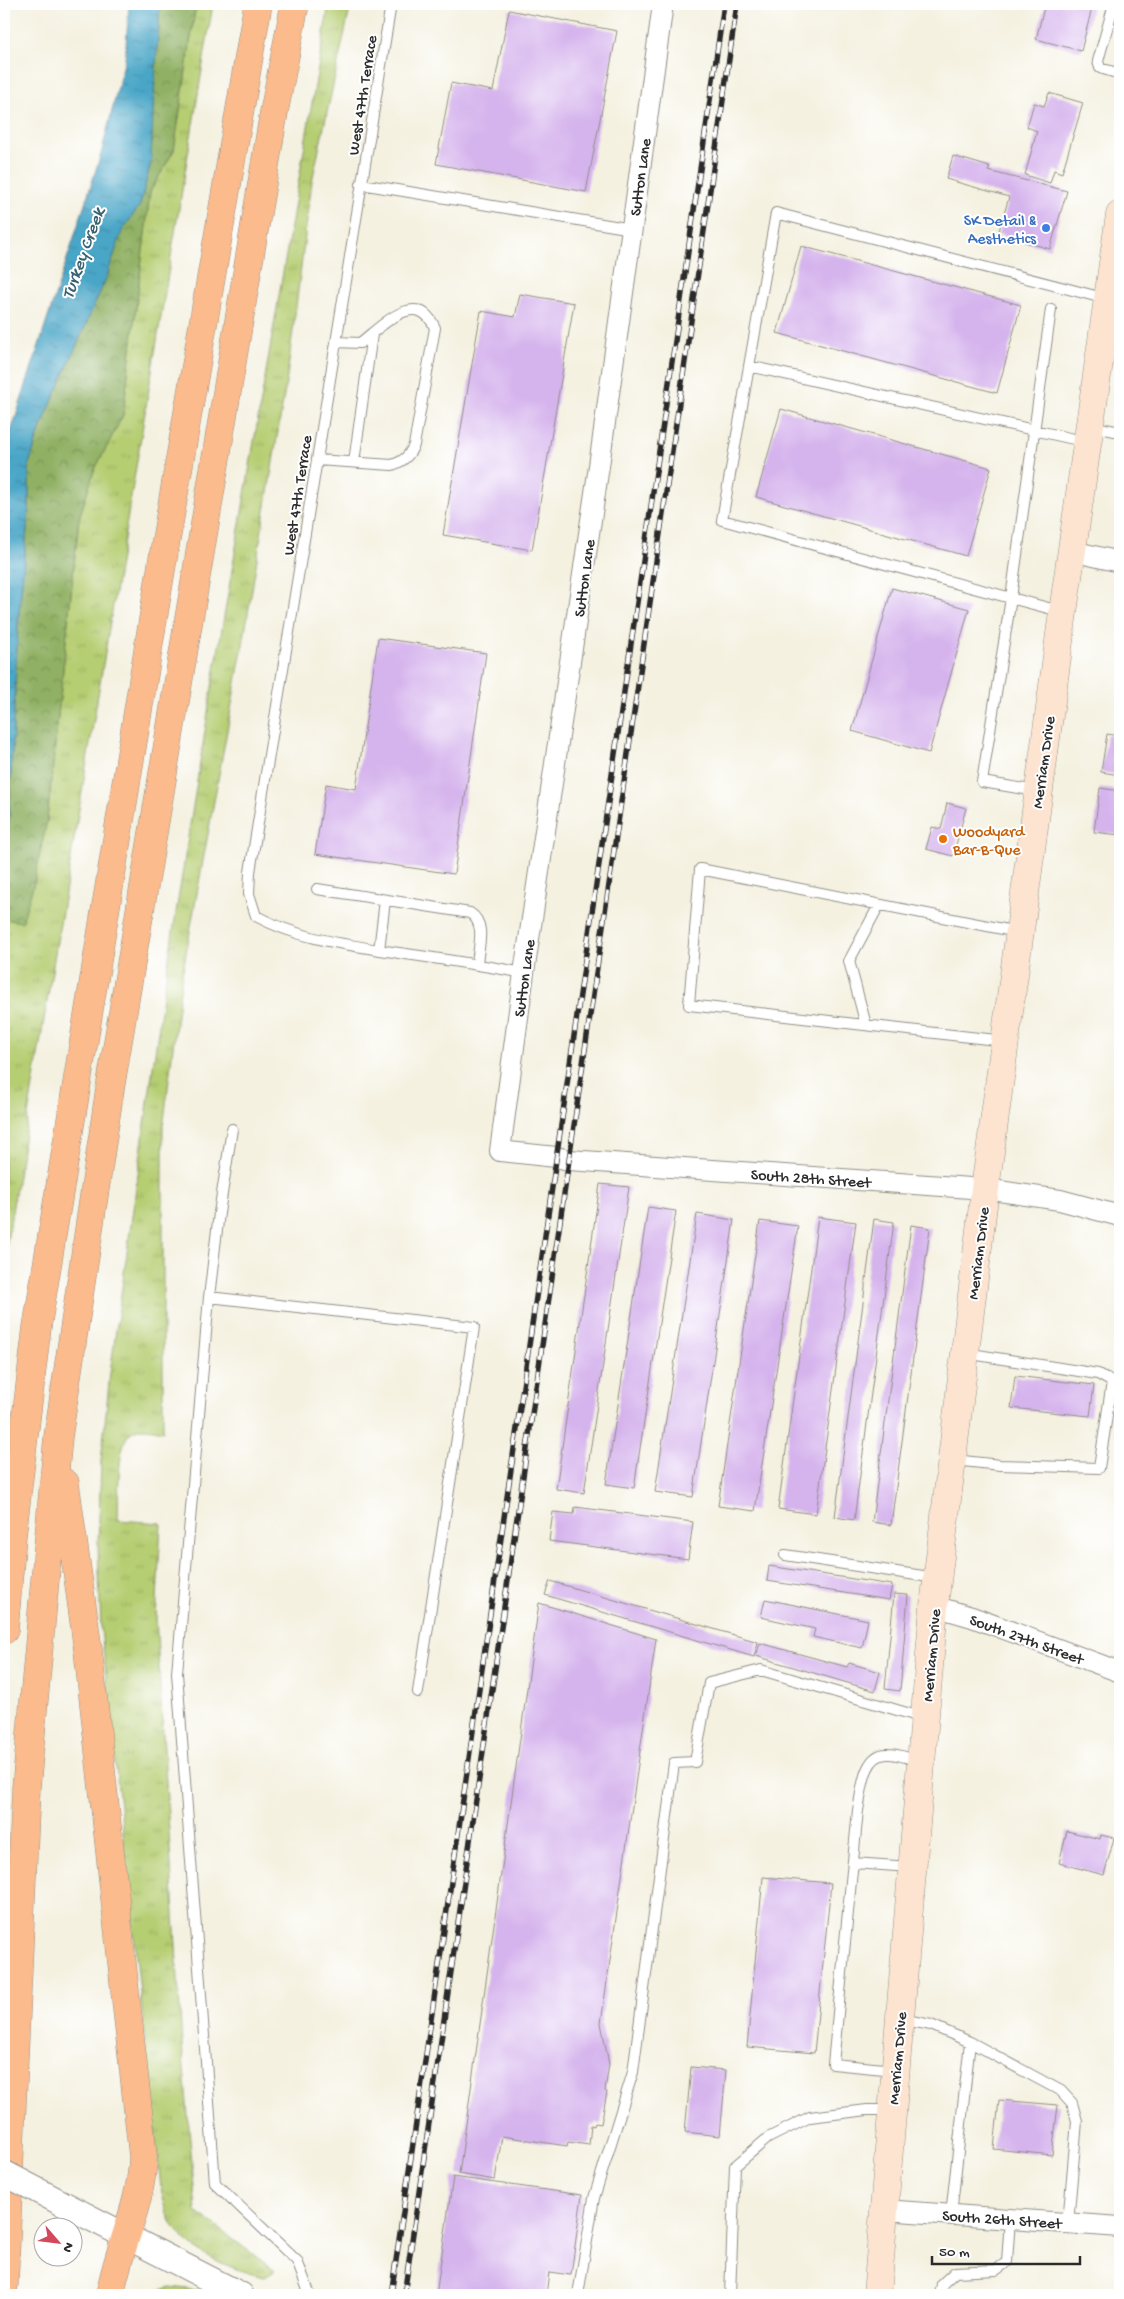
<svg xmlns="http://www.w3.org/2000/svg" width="1124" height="2299" font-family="'Gochi Hand',sans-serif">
  <defs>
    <pattern id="grass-tufts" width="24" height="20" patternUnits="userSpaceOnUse" patternTransform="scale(1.25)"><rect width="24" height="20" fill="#b6ce72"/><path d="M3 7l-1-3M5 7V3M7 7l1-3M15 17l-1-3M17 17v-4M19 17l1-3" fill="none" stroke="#9db163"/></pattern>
    <pattern id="forest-crowns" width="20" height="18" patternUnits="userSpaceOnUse" patternTransform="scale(1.25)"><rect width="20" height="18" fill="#90b164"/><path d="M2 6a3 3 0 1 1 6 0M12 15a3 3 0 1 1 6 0" fill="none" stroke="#769053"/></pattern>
    <pattern id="water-ripples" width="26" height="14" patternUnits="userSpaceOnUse" patternTransform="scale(1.25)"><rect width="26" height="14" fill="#49a6c7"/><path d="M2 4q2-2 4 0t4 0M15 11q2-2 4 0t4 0" fill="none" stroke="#3d87a2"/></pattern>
  </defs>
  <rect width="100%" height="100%" fill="#fff"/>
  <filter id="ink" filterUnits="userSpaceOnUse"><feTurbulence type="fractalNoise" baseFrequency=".02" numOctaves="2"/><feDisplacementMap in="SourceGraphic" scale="10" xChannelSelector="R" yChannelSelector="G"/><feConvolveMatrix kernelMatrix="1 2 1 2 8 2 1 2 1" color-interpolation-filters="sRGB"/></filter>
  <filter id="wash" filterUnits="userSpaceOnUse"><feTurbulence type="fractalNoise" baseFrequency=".0096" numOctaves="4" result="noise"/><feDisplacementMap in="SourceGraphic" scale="20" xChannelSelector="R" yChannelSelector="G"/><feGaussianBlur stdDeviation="1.12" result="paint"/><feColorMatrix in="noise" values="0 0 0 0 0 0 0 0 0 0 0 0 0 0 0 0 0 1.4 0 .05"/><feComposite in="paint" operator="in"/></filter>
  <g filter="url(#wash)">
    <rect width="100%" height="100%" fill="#f4f1e0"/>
    <path fill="url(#grass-tufts)" stroke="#707c4e" d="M196,4h17l-209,1256v-341l18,2 25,-101 32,-302 15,-47 29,-56 27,-223 24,-42z
      M329,4h22l-39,177 -25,196 -44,267 -61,331 -19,153v303c-10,-2 -23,-6 -33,2 -14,13 -11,67 -12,87l43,3 -5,96 26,425 14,167 79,60 -10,6c-28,-5 -74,-24 -90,-49 -8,-12 -11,-26 -14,-40l-60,-559 -3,-83 3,-84 9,-89 55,-391 47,-295z
      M170,2287l34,4 8,4h-65l5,-3z"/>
    <path fill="url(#forest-crowns)" stroke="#5e6e48" d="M160,4h36l-22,146 -24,42 -27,223 -29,56 -15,47 -32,302 -13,63 -12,39 -18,-3 14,-294 11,-117v-44l12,-37 66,-151 15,-45 18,-26 11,-43 2,-52z"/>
    <path fill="url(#water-ripples)" stroke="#3a6879" d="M129,4h31l-7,106 -2,52 -11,43 -18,26 -15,45 -66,151 -12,37v44l-11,117 -14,292v-464l97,-299 24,-95z"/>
    <g id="blocks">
      <path fill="#d5b4ed" d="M1045,4h48l-12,47 -45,-12z
        M509,10l108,21 -31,161 -150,-28 15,-81 42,8z
        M4,43l5,2 -5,12z
        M1049,93l34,10 -21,70 -8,-3 -4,13 -25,-8 12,-44 -10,-4 7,-24 10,3z
        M953,156l37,11 -2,4 79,20 -17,58 -52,-15 11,-37 -63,-18z
        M801,246l220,59 -24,88 -220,-60z
        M520,294l54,9 -42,247 -89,-15 38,-224 34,6z
        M781,409l210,59 -25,88 -210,-59z
        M892,588l77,21 -40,144 -77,-22z
        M378,638l108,15 -32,221 -139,-20 11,-70 30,5z
        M1107,734l13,2v39l-19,-3z
        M1100,788l20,3v44l-26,-3z
        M947,803l19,5 -13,48 -27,-7 6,-22 9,2z
        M600,1184l29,3 -45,306 -28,-4z
        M648,1207l28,4 -42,277 -28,-4z
        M697,1214l37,6 -41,277 -38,-5z
        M818,1217l38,5 -40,292 -38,-5z
        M874,1219l20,3 -40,298 -19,-3z
        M760,1221l38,5 -43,285 -37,-5z
        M911,1225l19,3 -39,297 -19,-3z
        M1015,1376l79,9 -4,31 -79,-8z
        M575,1507l118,15 -5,37 -139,-18 4,-29 21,2z
        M769,1566l123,19 -3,15 -122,-19z
        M550,1581l208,61 -4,15 -209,-62z
        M894,1594l14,1 -8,96 -15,-2z
        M765,1599l103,21 -6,28 -49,-11 2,-8 -54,-12z
        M539,1603l117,36 -55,384 8,41 -4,27 2,1 -6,32 -6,-1 -1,3 -3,-1 -2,20 -21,-3 -1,4 -65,-10 -7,44 -36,-6z
        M760,1643l87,24 2,-4 31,9 -5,19 -119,-35z
        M1067,1831l33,8 1,-4 13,3 -10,37 -45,-12z
        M763,1877l68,6 -17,170 -67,-6z
        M691,2067l35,3 -6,66 -35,-4z
        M999,2100l59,5 -6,50 -58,-6z
        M453,2177l129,18 -11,80 -22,-3 -3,23h-110z"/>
    </g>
  </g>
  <g filter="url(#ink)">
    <use href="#blocks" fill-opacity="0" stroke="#908e86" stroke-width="1"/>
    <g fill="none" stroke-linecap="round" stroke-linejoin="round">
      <g stroke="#908e86" stroke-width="12">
        <path id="service" d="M391,4l-141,868 -1,22 7,22c44,24 94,29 143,37 42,6 83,12 125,20
          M1114,4l-16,57 2,7 20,6
          M361,184l271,45
          M749,366l338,76
          M1090,426l30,6
          M317,460l75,5c12,-4 17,-9 22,-20l21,-117c-18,-41 -54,-1 -75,15l-24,-1
          M354,462l18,-128
          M1063,612l-341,-92 54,-307 331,86
          M1037,791l-55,-9 29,-184 40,-289
          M317,889l153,24c17,11 8,34 7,51
          M379,950l6,-50
          M866,1025l-17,-64 30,-56
          M1005,1041l-316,-36 11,-136 318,63
          M209,1297l10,-84 13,-84
          M954,1460l46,5 99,3 13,-86 -14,-8 -133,-21
          M785,1555l151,23
          M853,1863l58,4
          M901,2019l30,6 39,17 91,49 11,12 5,18 -9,102
          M894,2070l-61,-6 25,-254c4,-18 5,-58 31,-56 10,0 21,5 31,7
          M951,2215l19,-173
          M310,2295l-13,-34 -82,-78 -38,-510 32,-376 265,30 -56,365
          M578,2295l16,-97 39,-126 41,-309 21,-1 14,-79 52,-13 163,48
          M730,2295l5,-129 33,-28 42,-21 57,-7h24
          M940,2295l2,-11 13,-12 41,-2 11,-8 3,-43"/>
      </g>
      <g stroke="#908e86" stroke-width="22">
        <path id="minor" d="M663,4l-64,462 -75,507 -24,178 56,6 13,3 416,29 75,11 60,16
          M1072,551l48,11
          M934,1606l38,11 148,55
          M884,2210l236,17"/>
      </g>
      <g stroke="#908e86" stroke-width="27">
        <path id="tertiary" d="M79,2212l162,83"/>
      </g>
      <g stroke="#908e86" stroke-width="29">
        <path id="secondary" d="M877,2295l57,-689 51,-417 78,-577 57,-397"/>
      </g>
      <g stroke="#908e86" stroke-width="29">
        <path id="motorway" d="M65,1483l23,167 55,507c-1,46 -25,92 -33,138
          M4,1630l8,-94 25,-209 128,-781 93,-542
          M4,2285l22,-497 32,-351 51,-342 165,-983 21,-108"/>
      </g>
      <use href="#service" stroke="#fff" stroke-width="10"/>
      <use href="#minor" stroke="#fff" stroke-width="20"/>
      <use href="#tertiary" stroke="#fff" stroke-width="25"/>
      <use href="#secondary" stroke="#fde4d1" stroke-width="28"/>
      <use href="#motorway" stroke="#fbbb8d" stroke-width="28"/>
      <g stroke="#2b2b2b" stroke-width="5.5">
        <path id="rail" d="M391,2295l333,-2291
          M404,2295l333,-2291"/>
      </g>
      <use href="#rail" stroke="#fff" stroke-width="4" stroke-dasharray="11" stroke-linecap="butt"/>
      <g stroke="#908e86" stroke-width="27" stroke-linecap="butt">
        <path id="tertiary-bridge" d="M4,2173l75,39"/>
      </g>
      <use href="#tertiary-bridge" stroke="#fff" stroke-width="25"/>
    </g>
  </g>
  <circle fill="#3f7fe0" stroke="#fff" stroke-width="2" cx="1046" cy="228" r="5"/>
  <circle fill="#e8710a" stroke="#fff" stroke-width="2" cx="943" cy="839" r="5"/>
  <g text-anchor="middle" stroke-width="4" stroke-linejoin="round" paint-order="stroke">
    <g font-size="16" fill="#2b2b2b" stroke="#fff">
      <text transform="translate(361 95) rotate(-81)" y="6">West 47th Terrace</text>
      <text transform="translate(639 177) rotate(-82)" y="6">Sutton Lane</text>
      <text transform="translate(296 495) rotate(-81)" y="6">West 47th Terrace</text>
      <text transform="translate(583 578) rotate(-82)" y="6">Sutton Lane</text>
      <text transform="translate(1042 762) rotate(-82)" y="6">Merriam Drive</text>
      <text transform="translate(523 978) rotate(-82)" y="6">Sutton Lane</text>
      <text transform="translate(811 1177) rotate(4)" y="6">South 28th Street</text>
      <text transform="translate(977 1253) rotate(-83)" y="6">Merriam Drive</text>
      <text transform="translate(1027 1638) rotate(20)" y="6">South 27th Street</text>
      <text transform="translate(930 1655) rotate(-85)" y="6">Merriam Drive</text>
      <text transform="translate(896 2058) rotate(-85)" y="6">Merriam Drive</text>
      <text transform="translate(1002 2218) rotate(4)" y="6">South 26th Street</text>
    </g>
    <g font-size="16" fill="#366cbe" stroke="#fff" text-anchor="end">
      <text x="1036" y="225">SK Detail &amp;<tspan x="1036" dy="18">Aesthetics</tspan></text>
    </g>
    <g font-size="16" fill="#c56008" stroke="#fff" text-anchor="start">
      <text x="953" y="836">Woodyard<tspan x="953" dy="18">Bar-B-Que</tspan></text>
    </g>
    <g font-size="18" font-style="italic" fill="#386271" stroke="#fff">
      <text transform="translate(82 253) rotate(-70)" y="6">Turkey Creek</text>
    </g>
  </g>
  <rect width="1124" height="2299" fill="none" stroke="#fff" stroke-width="20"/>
  <g transform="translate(58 2242) rotate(118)"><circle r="24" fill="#ffffff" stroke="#aaaaaa"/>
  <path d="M0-4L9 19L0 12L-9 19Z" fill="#d1495b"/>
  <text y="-8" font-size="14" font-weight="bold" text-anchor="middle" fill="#2b2b2b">N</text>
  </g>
  <path d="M932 2256v8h148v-8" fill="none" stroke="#2b2b2b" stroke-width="2.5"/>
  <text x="939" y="2256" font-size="15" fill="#2b2b2b" stroke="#ffffff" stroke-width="4" paint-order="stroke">50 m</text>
</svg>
